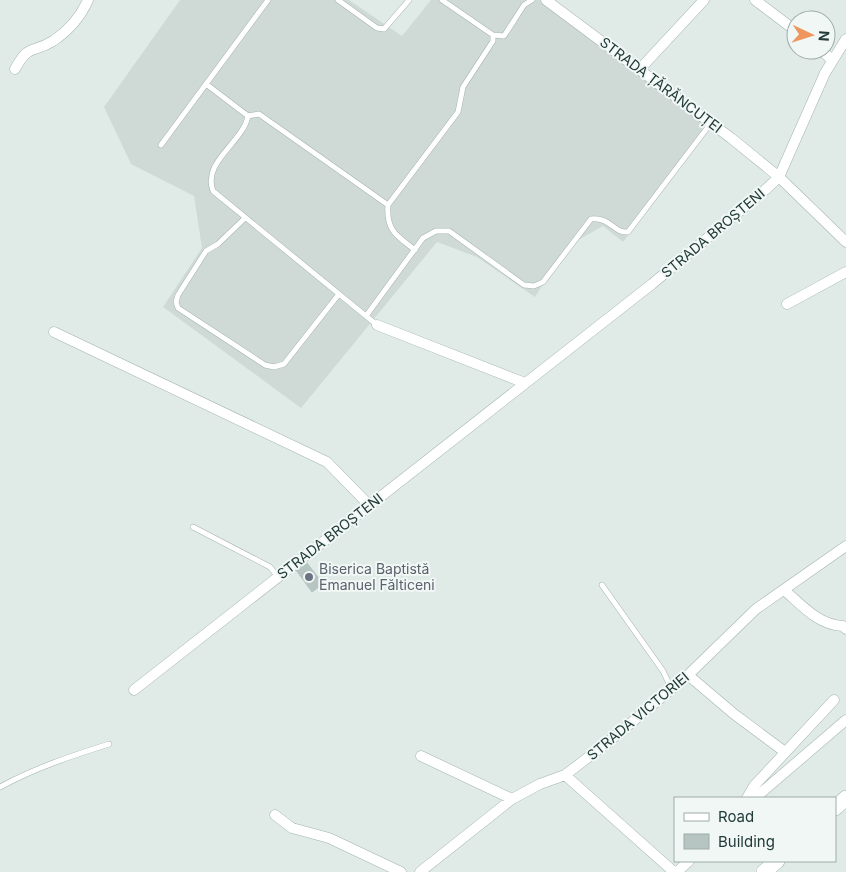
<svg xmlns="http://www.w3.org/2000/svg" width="846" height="872" font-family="Inter,sans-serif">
  <rect width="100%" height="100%" fill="#e0ebe8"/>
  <path fill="#cfdad7" d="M180,0h169l53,36 29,-36h111l169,126 -88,116 -20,-16 -37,21 -31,50 -58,-40 -40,-15 -136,166 -138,-101 39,-59 -8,-52 -63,-32 -27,-57z"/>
  <path fill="#b6c5c1" stroke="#b3c4c0" d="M307,563l16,21 -11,8 -16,-22z"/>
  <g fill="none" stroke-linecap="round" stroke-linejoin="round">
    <g stroke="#a3b3b0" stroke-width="6">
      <path id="service" d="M338,0l39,28 7,1 25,-29
        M442,0l51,35 11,1 20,-31 8,-5
        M206,84l42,32c-5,27 -46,45 -35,75l164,134
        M248,116l11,-2 129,91
        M161,145l107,-145
        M245,218l-27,26 -12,7 -28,44 -2,7 2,6 87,57 9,2 10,-3 55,-70
        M415,250c-18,-14 -29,-19 -27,-45l70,-93 5,-25 30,-46v-6
        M366,316l57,-78 13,-7h13l75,54 10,1 9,-4 48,-63c20,-2 22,14 37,13l83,-109
        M193,527l77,40 8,10
        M602,585l61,86 9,19
        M0,787c35,-19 71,-31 109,-43"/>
    </g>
    <g stroke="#a3b3b0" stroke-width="11">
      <path id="minor" d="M546,0l185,138 48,39 67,65
        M755,0l41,31
        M821,50l11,10
        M15,69c14,-26 17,-15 38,-28 15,-10 28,-25 35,-41
        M639,70l65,-70
        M787,304l59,-32
        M377,325l148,58
        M54,332l273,130 42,43
        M784,590c18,15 34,35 59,36l3,3
        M688,675l46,39 51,38
        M134,690l518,-406 113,-94 14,-13 46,-104 21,-34
        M421,756l91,43
        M565,775l109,97
        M747,798l7,-12 80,-86
        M755,798l91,-78
        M275,815l17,13 37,10 72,34
        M420,872l92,-73 28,-15 25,-9 42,-32 81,-68 68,-66 90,-63
        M677,872l12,-11"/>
    </g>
    <g stroke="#9fb6b1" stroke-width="16">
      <path id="secondary" d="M835,808l11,-10
        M764,872l13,-11"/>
    </g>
    <use href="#service" stroke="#fff" stroke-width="5"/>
    <use href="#minor" stroke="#fff" stroke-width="10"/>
    <use href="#secondary" stroke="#fff" stroke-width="15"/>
  </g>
  <circle fill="#6b7280" stroke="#f1f7f5" stroke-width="2" cx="309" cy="577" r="5"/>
  <g text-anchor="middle" stroke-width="4" stroke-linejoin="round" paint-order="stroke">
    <g font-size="14" fill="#213b38" stroke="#f1f7f5">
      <text transform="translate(661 85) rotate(37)" y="5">STRADA ȚĂRĂNCUȚEI</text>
      <text transform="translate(713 233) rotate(-40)" y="5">STRADA BROȘTENI</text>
      <text transform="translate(330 536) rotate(-38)" y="5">STRADA BROȘTENI</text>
      <text transform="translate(638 716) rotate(-40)" y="5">STRADA VICTORIEI</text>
    </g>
    <g font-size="14" fill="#5b616d" stroke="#f1f7f5" text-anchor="start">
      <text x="319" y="574">Biserica Baptistă<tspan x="319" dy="16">Emanuel Fălticeni</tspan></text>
    </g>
  </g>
  <rect x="674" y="797" width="162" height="65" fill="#f1f7f5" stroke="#9eaca9"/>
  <rect x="684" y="813" width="25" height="8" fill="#ffffff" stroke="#9eaca9"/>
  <text x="718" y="822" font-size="15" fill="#213b38">Road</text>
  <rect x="684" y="834" width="25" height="15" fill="#b6c5c1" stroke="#9eaca9"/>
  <text x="718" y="847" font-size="15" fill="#213b38">Building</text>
  <g transform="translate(811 35) rotate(94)"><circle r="24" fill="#f1f7f5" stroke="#9eaca9"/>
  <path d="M0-4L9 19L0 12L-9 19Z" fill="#ee965b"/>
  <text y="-8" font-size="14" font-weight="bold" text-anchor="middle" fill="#213b38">N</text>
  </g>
</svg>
